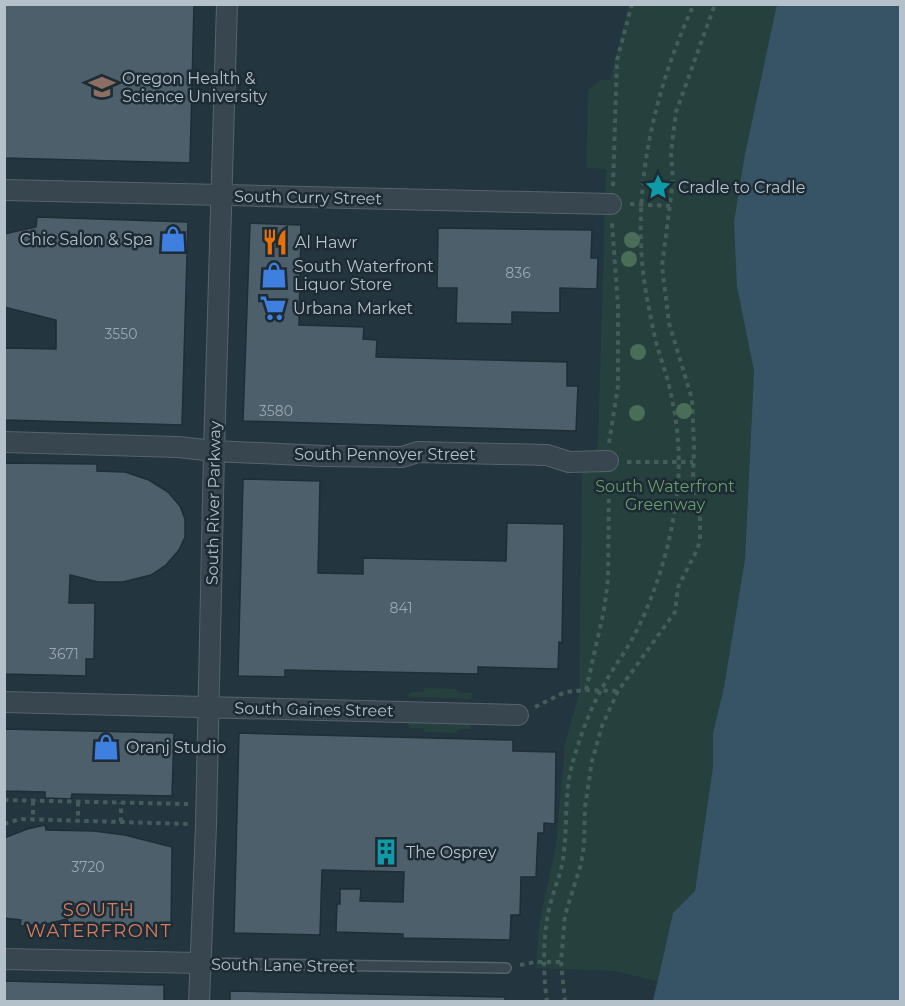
<svg xmlns="http://www.w3.org/2000/svg" width="905" height="1006" font-family="Montserrat,sans-serif">
  <rect width="100%" height="100%" fill="#23353f"/>
  <path fill="#25403d" d="M629,5h148l-32,149 -8,133 17,84 -9,188 -21,128 -11,46v33l-18,125 -22,22 -16,68 -43,-10 -78,-3 3,-44 17,-79 9,-102 14,-49 3,-220 16,-29 8,-276 -20,-1 2,-78 12,-10h10z
    M426,688l30,1 4,4h12l-1,6 -60,-2 -4,-1 4,-4h11z
    M410,722l61,2v5h-12l-4,4 -30,-1 -3,-4h-12l-3,-4z"/>
  <path fill="#375466" d="M777,4l123,1v996h-247l20,-88 22,-22 18,-125v-33l11,-46 21,-128 9,-188 -17,-84 -3,-65 11,-68z"/>
  <path fill="#4c5f6a" stroke="#1f2d36" stroke-width="1.5" d="M4,4h190l-4,159 -186,-5z
    M37,217l151,5 -6,203 -178,-5v-72l52,1v-29l-52,-13v-73l32,-7z
    M250,223l51,2 -2,100 65,2 -1,12 14,1 -1,17 191,5v24h11l-2,45 -333,-10z
    M438,228l154,2 -1,28h7l-1,31 -37,-1v25l-48,-1v12l-56,-1 1,-35h-20z
    M4,463l93,1v7l28,1 24,8 19,12 12,14 5,13v18l-6,13 -13,15 -15,10 -28,7h-25l-28,-7 -1,28h26l-1,56h-8v17l-82,-2z
    M243,479l77,2 -2,92 45,1v-16l143,3 1,-38 57,1 -2,119 -3,-1 -1,27 -80,-2v7l-193,-4v7l-47,-1z
    M4,729l170,4 -2,63 -100,-2 -1,5 -26,-1v-6l-41,-1z
    M239,733l274,7v11l43,1 -1,72 -11,-1v10h-6l-2,44h-15l-1,38h-9l-1,25 -107,-2v-4l-67,-2 1,-28h3v-15h21l-1,12 43,1 1,-30 -82,-2 -2,65 -86,-2z
    M45,825l1,5 48,1 31,4 47,12 -1,82 -102,-3 -2,-7 -20,5 -27,2 1,-6 -17,-2v-80l23,-9z
    M4,981l160,4v17h-160z
    M230,991l275,6v5h-275z"/>
  <g fill="none" stroke-linecap="round" stroke-linejoin="round">
    <g stroke="#56636d" stroke-width="12">
      <path id="lane" d="M200,963l306,5"/>
    </g>
    <g stroke="#56636d" stroke-width="22">
      <path id="street" d="M4,190l607,14
        M4,442l174,5 36,4 110,5 78,1 16,-5 129,3 22,7 39,-1
        M4,702l514,13
        M4,959l196,4
        M199,1002l7,-177 8,-374 13,-447"/>
    </g>
    <path stroke="#445c5a" stroke-width="4" stroke-dasharray="4.5 4.5" stroke-linecap="butt" d="M613,186l4,-126 15,-56
      M630,204l40,2
      M609,443l9,-57v-80l-6,-83
      M627,462h66
      M586,690l18,-80 4,-31 1,-99
      M535,707l30,-15 21,-2 32,1
      M4,800l184,4
      M33,801v18
      M78,802v19
      M121,822v-19
      M4,824l16,-5 168,5
      M520,965l15,-3h26
      M547,1002c-4,-26 -4,-63 1,-88 3,-16 9,-30 13,-45 8,-34 2,-71 11,-104 7,-25 17,-54 30,-77 11,-20 25,-38 35,-58 20,-41 33,-84 39,-129 6,-41 2,-83 -9,-123 -4,-15 -10,-29 -13,-45 -5,-24 -10,-47 -12,-72 -7,-88 15,-177 52,-257
      M565,1002l-4,-40 4,-47 16,-51 3,-18 1,-39 7,-46 10,-35 16,-35 57,-79 3,-25 19,-37 3,-10v-24l-7,-37 1,-34 -2,-46 -23,-76 -7,-57 11,-85 -2,-28 5,-41 39,-108"/>
    <use href="#lane" stroke="#38464f" stroke-width="9"/>
    <use href="#street" stroke="#38464f" stroke-width="20"/>
  </g>
  <g fill="#4a6d57">
    <circle cx="632" cy="240" r="8"/>
    <circle cx="629" cy="259" r="8"/>
    <circle cx="638" cy="352" r="8"/>
    <circle cx="684" cy="411" r="8"/>
    <circle cx="637" cy="413" r="8"/>
  </g>
  <defs>
    <g id="university-bare" transform="scale(2.07)"><path d="M0-5L7-2L0 1L-7-2ZM-4 1L0 2.5L4 1V4Q0 6-4 4Z" fill="#8d6e63" stroke="#1d2b34" stroke-width="2.5" paint-order="stroke"/></g>
    <g id="sight-bare" transform="scale(2.07)"><path d="M0-6L1.8-2.2L6-1.7L2.9 1.2L3.7 5.4L0 3.3L-3.7 5.4L-2.9 1.2L-6-1.7L-1.8-2.2Z" fill="#0f9aa8" stroke="#1d2b34" stroke-width="2.5" paint-order="stroke"/></g>
    <g id="shop-bare" transform="scale(2.07)"><path d="M-5-2.5h2.3a2.7 3.5 0 0 1 5.4 0H5L5.5 6h-11ZM-1.5-2.5h3a1.5 2.3 0 0 0-3 0Z" fill="#3f7fe0" stroke="#1d2b34" stroke-width="2.5" paint-order="stroke"/></g>
    <g id="restaurant-bare" transform="scale(2.07)"><path d="M-5-6h1v4h1v-4h1v4h1v-4h1v5L-1.5 .5V6h-2V.5L-5-1ZM5-6V6H3V1.5H1.5Q1.5-4 5-6Z" fill="#e8710a" stroke="#1d2b34" stroke-width="2.5" paint-order="stroke"/></g>
    <g id="supermarket-bare" transform="scale(2.07)"><path d="M-6-5.5h2.5l.6 2H6L4.5 2H-2.5L-4.4-4H-6ZM-1.5 3.2a1.3 1.3 0 1 0 .1 0ZM3 3.2a1.3 1.3 0 1 0 .1 0Z" fill="#3f7fe0" stroke="#1d2b34" stroke-width="2.5" paint-order="stroke"/></g>
    <g id="building-bare" transform="scale(2.07)"><path d="M-4-6H4V6H1V3H-1V6H-4ZM-2.5-4.3h1.7v1.8h-1.7ZM.8-4.3h1.7v1.8H.8ZM-2.5-1h1.7V.8h-1.7ZM.8-1h1.7V.8H.8Z" fill="#0f9aa8" stroke="#1d2b34" stroke-width="2.5" paint-order="stroke"/></g>
  </defs>
  <g fill-rule="evenodd">
    <use href="#university-bare" x="102" y="87"/>
    <use href="#sight-bare" x="658" y="187"/>
    <use href="#shop-bare" x="173" y="239"/>
    <use href="#restaurant-bare" x="275" y="242"/>
    <use href="#shop-bare" x="274" y="275"/>
    <use href="#supermarket-bare" x="273" y="308"/>
    <use href="#shop-bare" x="106" y="747"/>
    <use href="#building-bare" x="386" y="852"/>
  </g>
  <g text-anchor="middle" stroke-width="5" stroke-linejoin="round" paint-order="stroke">
    <g font-size="14" fill="#9aa8b2">
      <text x="518" y="278">836</text>
      <text x="121" y="339">3550</text>
      <text x="276" y="416">3580</text>
      <text x="401" y="613">841</text>
      <text x="64" y="659">3671</text>
      <text x="88" y="872">3720</text>
    </g>
    <g font-size="16" fill="#b4c0ca" stroke="#1d2b34" text-anchor="start">
      <text x="122" y="84">Oregon Health &amp;<tspan x="122" dy="18">Science University</tspan></text>
      <text x="678" y="193">Cradle to Cradle</text>
      <text x="153" y="245" text-anchor="end">Chic Salon &amp; Spa</text>
      <text x="295" y="248">Al Hawr</text>
      <text x="294" y="272">South Waterfront<tspan x="294" dy="18">Liquor Store</tspan></text>
      <text x="293" y="314">Urbana Market</text>
      <text x="126" y="753">Oranj Studio</text>
      <text x="406" y="858">The Osprey</text>
    </g>
    <g font-size="16" fill="#b4c0ca" stroke="#1d2b34">
      <text transform="translate(308 197) rotate(1)" y="6">South Curry Street</text>
      <text x="385" y="460">South Pennoyer Street</text>
      <text transform="translate(213 503) rotate(-89)" y="6">South River Parkway</text>
      <text transform="translate(314 709) rotate(1)" y="6">South Gaines Street</text>
      <text transform="translate(283 965) rotate(1)" y="6">South Lane Street</text>
    </g>
    <g font-size="16" fill="#6a9b6b" stroke="#1d2b34">
      <text x="665" y="492">South Waterfront<tspan x="665" dy="18">Greenway</tspan></text>
    </g>
    <g font-size="18" letter-spacing="1.5" fill="#d87c60" stroke="#1d2b34">
      <text x="99" y="916">SOUTH<tspan x="99" dy="21">WATERFRONT</tspan></text>
    </g>
  </g>
  <rect width="905" height="1006" fill="none" stroke="#b4c0ca" stroke-width="12"/>
</svg>
